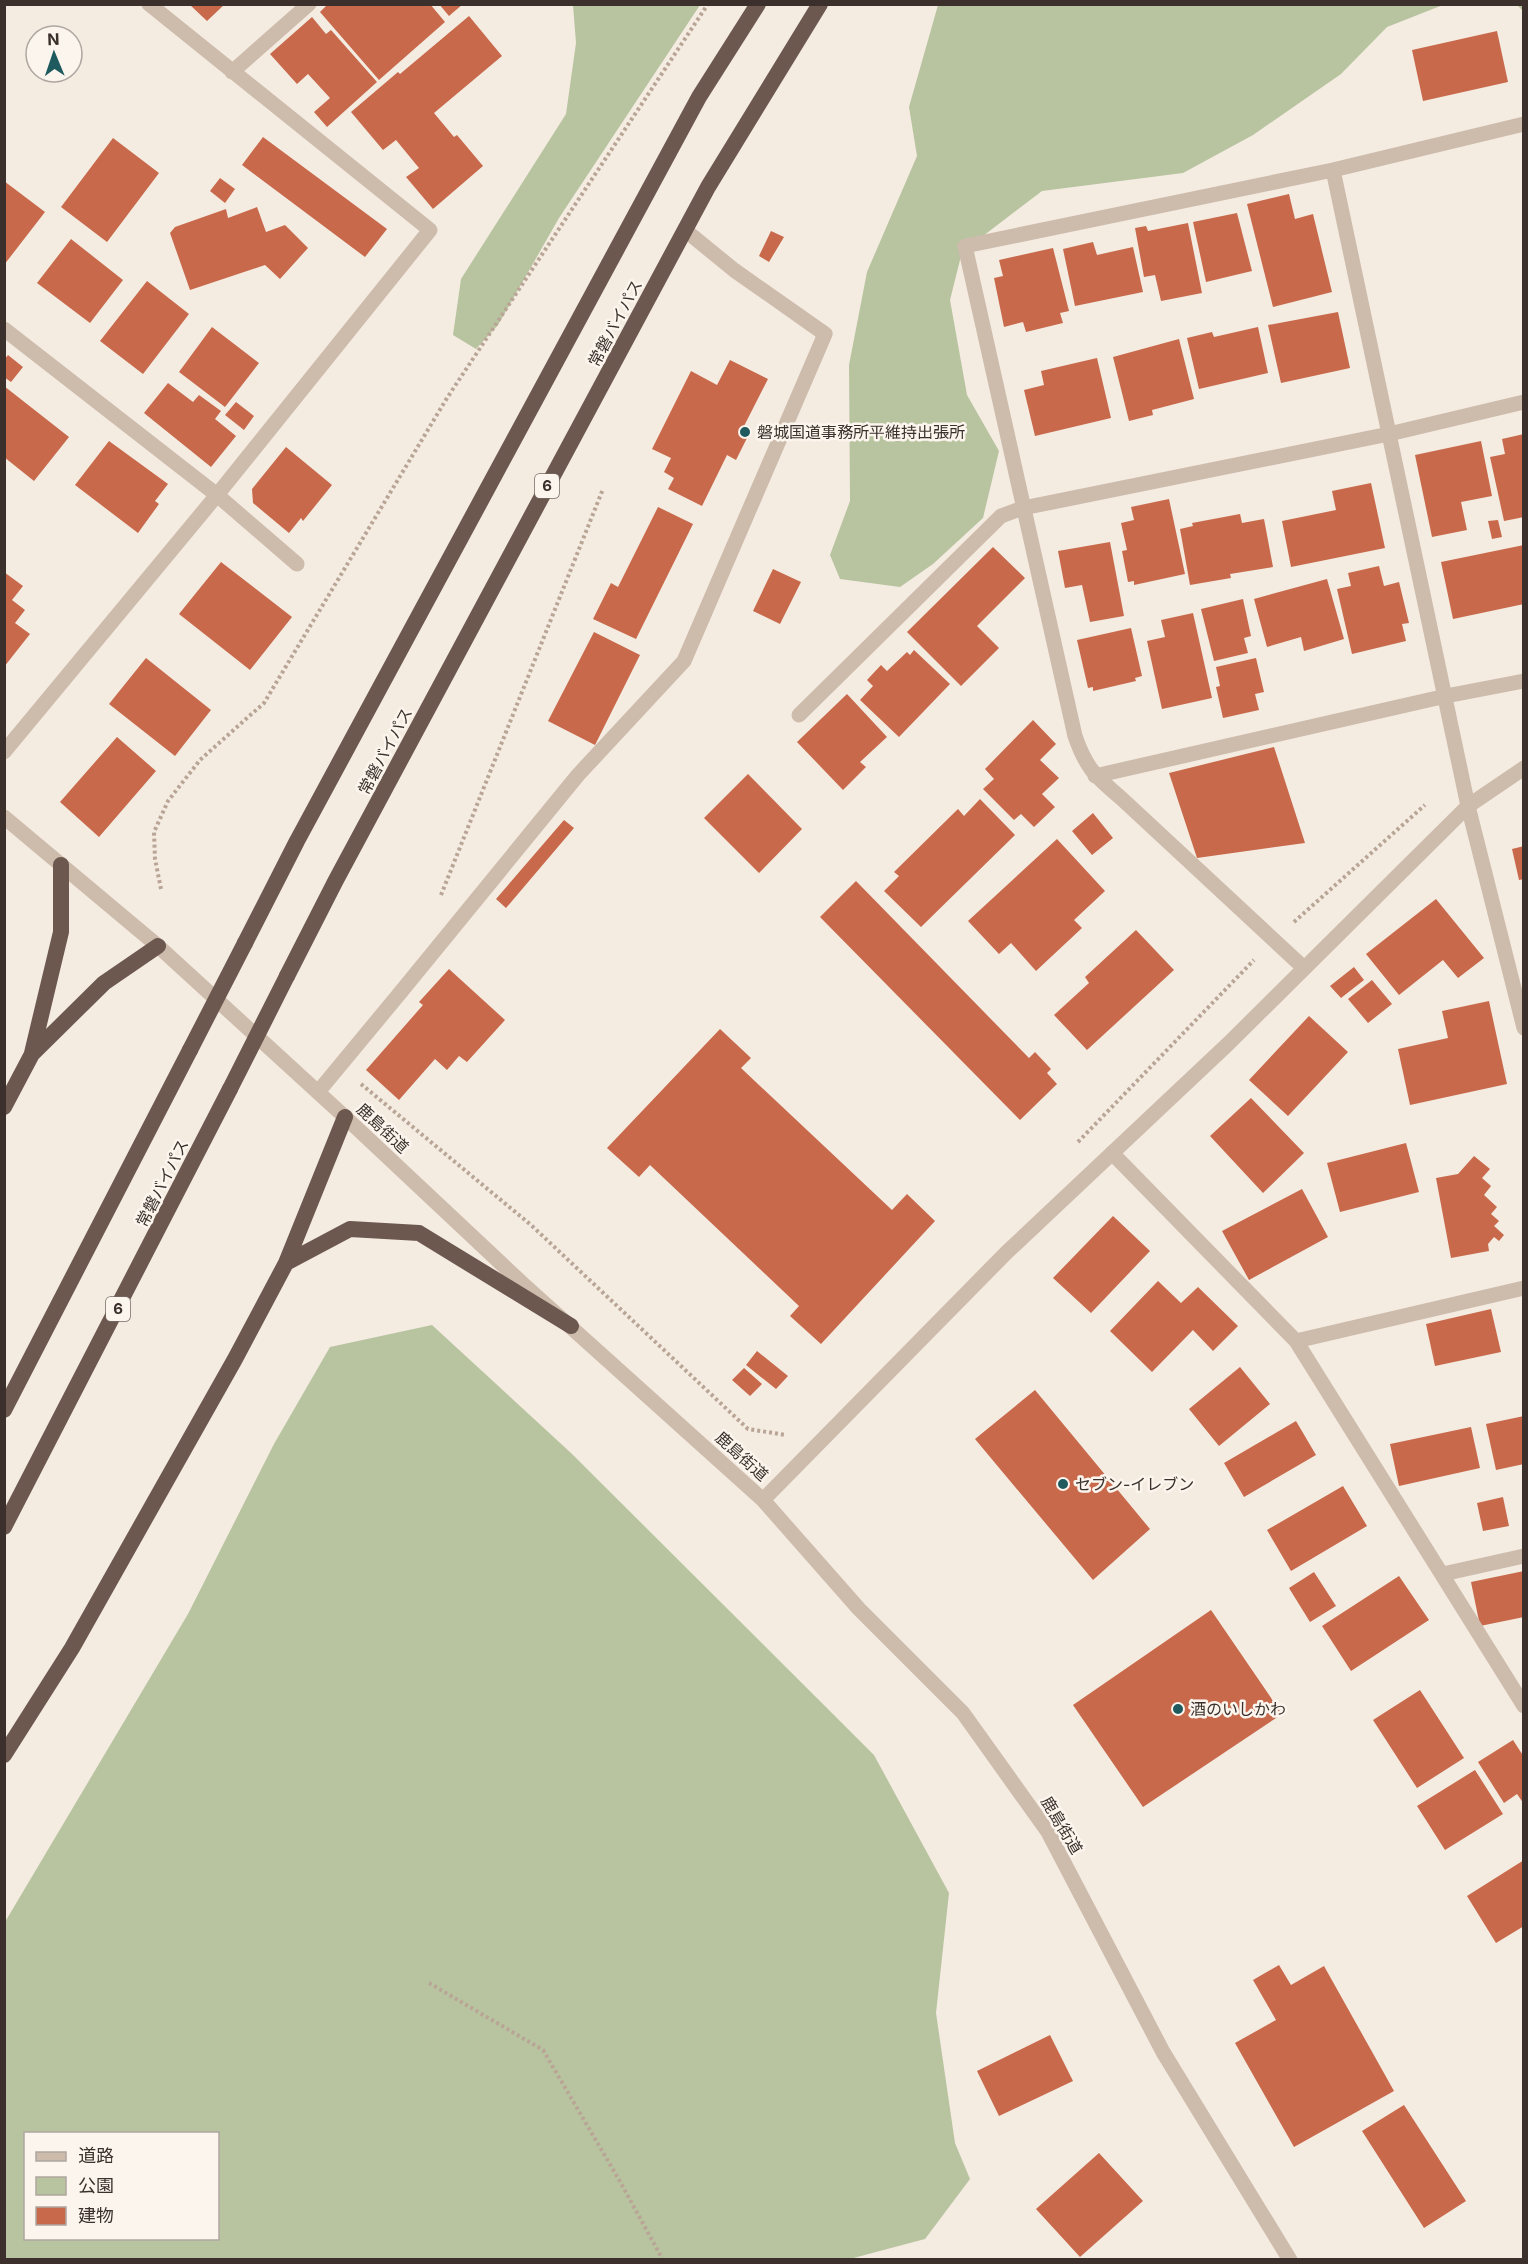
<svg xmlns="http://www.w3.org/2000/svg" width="1528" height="2264" font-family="Inter,'Noto Sans JP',sans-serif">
  <rect width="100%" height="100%" fill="#f4ebe1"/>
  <path fill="#b8c4a0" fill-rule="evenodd" d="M573,5h127l-141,213 -61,107 -22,24 -23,-14 8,-56 105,-165 10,-71z
    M938,5h585v6l-6,-6h-74l-56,22 -46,47 -88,61 -70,38 -141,18 -80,61 -12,48 17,95 32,56 -16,67 -50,46 -33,23 -60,-8 -10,-24 20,-54 -1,-136 18,-93 50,-116 -8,-49z
    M432,1325l139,128 303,302 75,138 -13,120 19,130 15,36 -45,60 -79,21 -841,-1v-337l183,-308 86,-170 56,-97zM26,2134h192v104h-192z"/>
  <path fill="#c8694b" d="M189,4h36l-18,17z
    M328,4h102l15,18 -66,58 -59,-68z
    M439,4h24l-14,12z
    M469,16l33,40 -68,57 20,24 3,-2 26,31 -50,43 -27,-32 13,-9 -23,-28 -13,10 -32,-38 47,-40 2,2z
    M312,17l14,17 5,-4 46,52 -50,45 -13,-15 16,-14 -22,-24 -11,10 -27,-30z
    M1497,31l11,51 -85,19 -11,-51z
    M263,137l124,92 -22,28 -123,-92z
    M113,138l46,35 -52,69 -46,-35z
    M220,178l15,11 -10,14 -15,-12z
    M4,181l41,31 -41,53z
    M1289,194l6,25 18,-5 19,78 -59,15 -26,-103z
    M257,207l9,25 19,-7 23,23 -28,31 -15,-14 -75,25 -20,-57 5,-6 51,-18 2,9z
    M1237,213l15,58 -46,11 -13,-60z
    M1188,223l14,70 -41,8 -6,-26 -11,2 -9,-49 11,-2 2,5z
    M771,231l13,6 -15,25 -10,-6z
    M71,239l52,41 -33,43 -53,-40z
    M1093,242l4,13 36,-8 10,45 -68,14 -12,-57z
    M1053,248l16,63 -9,2 3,10 -37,9 -3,-10 -19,5 -10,-49 9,-2 -4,-16z
    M147,281l42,33 -46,60 -43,-33z
    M1338,312l12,56 -69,15 -13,-58z
    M212,327l47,36 -34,44 -46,-35z
    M1258,327l10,46 -69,16 -12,-51 25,-6 2,5z
    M1179,339l15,60 -42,11 1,5 -24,6 -16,-64z
    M8,355l15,12 -12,15 -7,-5v-17z
    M1097,358l14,60 -76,18 -11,-46 20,-5 -3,-14z
    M730,360l38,19 -26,51 7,4 -13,26 -9,-5 -25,51 -34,-17 6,-11 -10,-6 7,-14 -19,-9 39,-78 26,14z
    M168,383l25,19 6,-7 22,16 -6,8 21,17 -25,31 -67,-54z
    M4,386l65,51 -35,44 -30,-24z
    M236,402l18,14 -10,14 -19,-15z
    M1524,434v83l-20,4 -14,-64 15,-3 -3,-15z
    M109,441l59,43 -13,17 4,3 -21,29 -63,-48z
    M1481,441l11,55 -31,6 6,28 -35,7 -17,-82z
    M286,447l46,38 -29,36 -2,-3 -12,15 -36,-30 -1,-14z
    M1371,483l14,65 -94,19 -9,-46 54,-11 -4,-19z
    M1169,499l16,75 -51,11v-4l-6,1 -6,-31 5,-1 -6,-27 13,-3 -3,-13z
    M658,507l35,17 -57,115 -43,-20 18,-36 7,4z
    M1240,514l2,9 22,-4 9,48 -43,7 1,4 -41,7 -10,-56 13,-3 -1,-3z
    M1498,520l4,17 -10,2 -4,-18z
    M1110,542l14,74 -34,6 -8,-37 -17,3 -7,-37z
    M1524,545v59l-71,15 -12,-57z
    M993,547l32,31 -48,48 22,22 -38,38 -54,-54z
    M221,562l71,55 -42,53 -71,-56z
    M1379,566l5,20 15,-4 10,41 -7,1 4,17 -54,13 -15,-65 14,-3 -3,-13z
    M773,569l28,13 -21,42 -27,-13z
    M4,572l19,14 -11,14 13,10 -10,13 15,11 -26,33z
    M1327,579l17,60 -40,12 -3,-14 -34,10 -13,-48z
    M1243,599l8,37 -7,2 4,15 -34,8 -13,-52z
    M1193,613l19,85 -50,11 -15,-68 18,-4 -4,-17z
    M1131,628l11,48 -7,2 1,3 -43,10v-4l-5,1 -11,-48z
    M594,632l46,23 -45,90 -47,-24z
    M914,650l36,34 -51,53 -39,-37 13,-14 -6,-6 14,-15 6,6 20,-19 3,3z
    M146,658l65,52 -36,46 -66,-52z
    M1256,658l8,34 -9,2 4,16 -36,8 -7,-31 4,-1 -4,-19z
    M847,694l40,43 -27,25 6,5 -23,23 -46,-48z
    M1033,720l23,24 -16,16 19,18 -17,16 13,13 -21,20 -13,-13 -7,6 -31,-31 11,-10 -9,-10z
    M117,737l39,34 -57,66 -39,-35z
    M1274,747l31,96 -108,15 -28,-85z
    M748,774l54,55 -43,44 -55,-55z
    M980,799l35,36 -94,92 -37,-36 15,-15 -5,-4 64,-63 6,7z
    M1093,813l20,25 -21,17 -20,-24z
    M564,820l10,8 -68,80 -10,-9z
    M1057,839l48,52 -31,29 8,8 -46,43 -25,-28 -12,11 -31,-33z
    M1524,846v33l-5,1 -7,-31z
    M856,881l173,177 6,-6 16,17 -4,4 10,11 -37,36 -200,-203z
    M1436,899l48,59 -26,20 -15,-18 -44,35 -33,-41z
    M1136,930l38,40 -87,80 -33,-35 35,-32 -4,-6z
    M1354,967l10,13 -23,18 -11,-12z
    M449,969l56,51 -38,42 -8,-6 -12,14 -12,-11 -36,41 -33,-30 57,-65 -4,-3z
    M1372,980l20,24 -24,19 -20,-24z
    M1489,1001l18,83 -97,21 -12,-56 50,-11 -6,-27z
    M1309,1016l39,36 -60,64 -39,-36z
    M720,1029l31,29 -10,10 151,142 15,-16 28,27 -114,123 -31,-28 9,-10 -149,-141 -11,12 -32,-29z
    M1251,1098l53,55 -41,40 -53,-57z
    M1406,1143l13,49 -79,20 -13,-49z
    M1474,1156l16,13 -8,9 9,8 -7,9 13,12 -6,7 8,7 -5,5 10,9 -5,6 -5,-4 -6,7 1,7 -38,7 -15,-80 22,-4z
    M1302,1189l26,48 -79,43 -27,-49z
    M1113,1216l37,35 -59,62 -38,-35z
    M1158,1281l23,22 17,-16 40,39 -25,25 -20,-21 -41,42 -42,-41z
    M1491,1309l10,43 -66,14 -9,-42z
    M757,1351l31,25 -12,13 -30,-24z
    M1240,1367l30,37 -51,42 -30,-37z
    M744,1368l18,16 -12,12 -18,-16z
    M1035,1390l115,139 -57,51 -118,-141z
    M1524,1416v48l-28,6 -10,-46z
    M1296,1421l20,34 -72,42 -20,-34z
    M1471,1427l9,41 -81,18 -9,-42z
    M1343,1486l24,40 -76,45 -24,-41z
    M1503,1497l6,29 -26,5 -6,-28z
    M1524,1571v46l-44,9 -9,-44z
    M1314,1572l22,34 -26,16 -21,-34z
    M1399,1576l30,44 -78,51 -29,-45z
    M1211,1610l71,104 -139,93 -70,-102z
    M1420,1690l44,68 -47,30 -44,-68z
    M1513,1740l11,17v47l-7,-10 -13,9 -26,-41z
    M1475,1770l28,44 -58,36 -28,-44z
    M1524,1860v66l-28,17 -29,-47z
    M1279,1965l12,20 33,-19 70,125 -100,56 -59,-104 41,-23 -23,-40z
    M1050,2035l23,46 -74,35 -22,-45z
    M1404,2105l62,96 -42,27 -62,-97z
    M1099,2153l44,48 -63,56 -44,-48z"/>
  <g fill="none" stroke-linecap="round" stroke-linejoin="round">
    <path stroke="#b9a596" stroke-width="4" stroke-dasharray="3 3" stroke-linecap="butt" d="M161,889l-6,-30 -1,-27 14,-31 32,-41 64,-57 183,-305 261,-394
      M441,895l162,-406
      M1294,922l131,-117
      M361,1084l170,141 217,204 38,6
      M1078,1142l176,-182
      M429,1983l114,67 75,128 45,82"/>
    <path stroke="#cdbbac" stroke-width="15" d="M400,993l178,-218 106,-114 141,-327 -91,-64 -49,-40"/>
    <path stroke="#cdbbac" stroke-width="15" d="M232,72l77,-68
      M1333,170l135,636 56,222
      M4,329l213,166 80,69
      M799,715l202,-199 22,-8 366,-74 135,-32
      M4,752l213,-257 213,-265 -281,-226
      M1095,776l351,-80 78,-15
      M1304,968l-183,-170c-26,-22 -35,-30 -46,-62l-110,-490 368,-76 191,-46
      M318,1092l82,-99
      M1112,1153l184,188 228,365
      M1296,1341l228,-53
      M1443,1574l81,-18"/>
    <path stroke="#cdbbac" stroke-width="15" d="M4,817l154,129 187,171 179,168 239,215 96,109 104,104 85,119 115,220 127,208
      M763,1500l243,-247 223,-210 239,-237 56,-38"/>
    <path stroke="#6c584f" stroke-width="16" d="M245,943l52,-102 402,-744 59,-93
      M287,976l49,-96 372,-693 112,-183
      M32,1053l29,-121v-67
      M4,1107l28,-53 72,-71 54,-37
      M286,1263l64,-34 69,4 152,93
      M4,1410l186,-360
      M4,1527l226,-438
      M4,1755l68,-107 163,-289 51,-96 59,-146"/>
    <path stroke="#6c584f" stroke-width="16" d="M190,1050l55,-107
      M230,1089l57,-113"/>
  </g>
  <g fill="#1f5a5e" stroke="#fbf5ee" stroke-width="2">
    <circle cx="745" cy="432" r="6"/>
    <circle cx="1063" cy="1484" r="6"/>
    <circle cx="1178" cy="1709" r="6"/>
  </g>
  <g text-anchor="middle" stroke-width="5" stroke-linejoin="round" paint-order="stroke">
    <g fill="#fbf5ee" stroke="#756b66" stroke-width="1.5">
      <rect x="535" y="474" width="24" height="24" rx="4.5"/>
      <rect x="106" y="1297" width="24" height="24" rx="4.5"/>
    </g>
    <g font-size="15" font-weight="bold" fill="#3b302b">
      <text x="547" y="491">6</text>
      <text x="118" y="1314">6</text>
    </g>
    <g font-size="16" fill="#3b302b" stroke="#fbf5ee">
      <text transform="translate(615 323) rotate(-62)" y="6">常磐バイパス</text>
      <text transform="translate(385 751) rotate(-62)" y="6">常磐バイパス</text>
      <text transform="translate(383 1128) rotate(43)" y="6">鹿島街道</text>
      <text transform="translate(162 1183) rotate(-63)" y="6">常磐バイパス</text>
      <text transform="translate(742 1456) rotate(42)" y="6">鹿島街道</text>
      <text transform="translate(1062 1825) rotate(59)" y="6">鹿島街道</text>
    </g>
    <g font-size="16" fill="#3b302b" stroke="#fbf5ee" text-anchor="start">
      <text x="757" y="438">磐城国道事務所平維持出張所</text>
      <text x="1075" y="1490">セブン-イレブン</text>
      <text x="1190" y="1715">酒のいしかわ</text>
    </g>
  </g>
  <rect width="1528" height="2264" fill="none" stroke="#3b302b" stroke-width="12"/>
  <rect x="24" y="2132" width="195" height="108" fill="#fbf5ee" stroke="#aea6a0" stroke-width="1.5"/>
  <rect x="36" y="2152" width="30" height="9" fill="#cdbbac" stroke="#aea6a0" stroke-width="1.5"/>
  <text x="78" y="2162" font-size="18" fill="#3b302b">道路</text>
  <rect x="36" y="2177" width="30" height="18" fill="#b8c4a0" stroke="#aea6a0" stroke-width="1.5"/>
  <text x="78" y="2192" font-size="18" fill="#3b302b">公園</text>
  <rect x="36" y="2207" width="30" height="18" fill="#c8694b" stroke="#aea6a0" stroke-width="1.5"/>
  <text x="78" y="2222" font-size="18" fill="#3b302b">建物</text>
  <g transform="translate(54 54) rotate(358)"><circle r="28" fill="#fbf5ee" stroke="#aea6a0" stroke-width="1.5"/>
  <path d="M0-4.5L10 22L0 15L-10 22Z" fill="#1f5a5e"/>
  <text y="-9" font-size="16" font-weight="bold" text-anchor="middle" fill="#3b302b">N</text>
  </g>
</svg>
